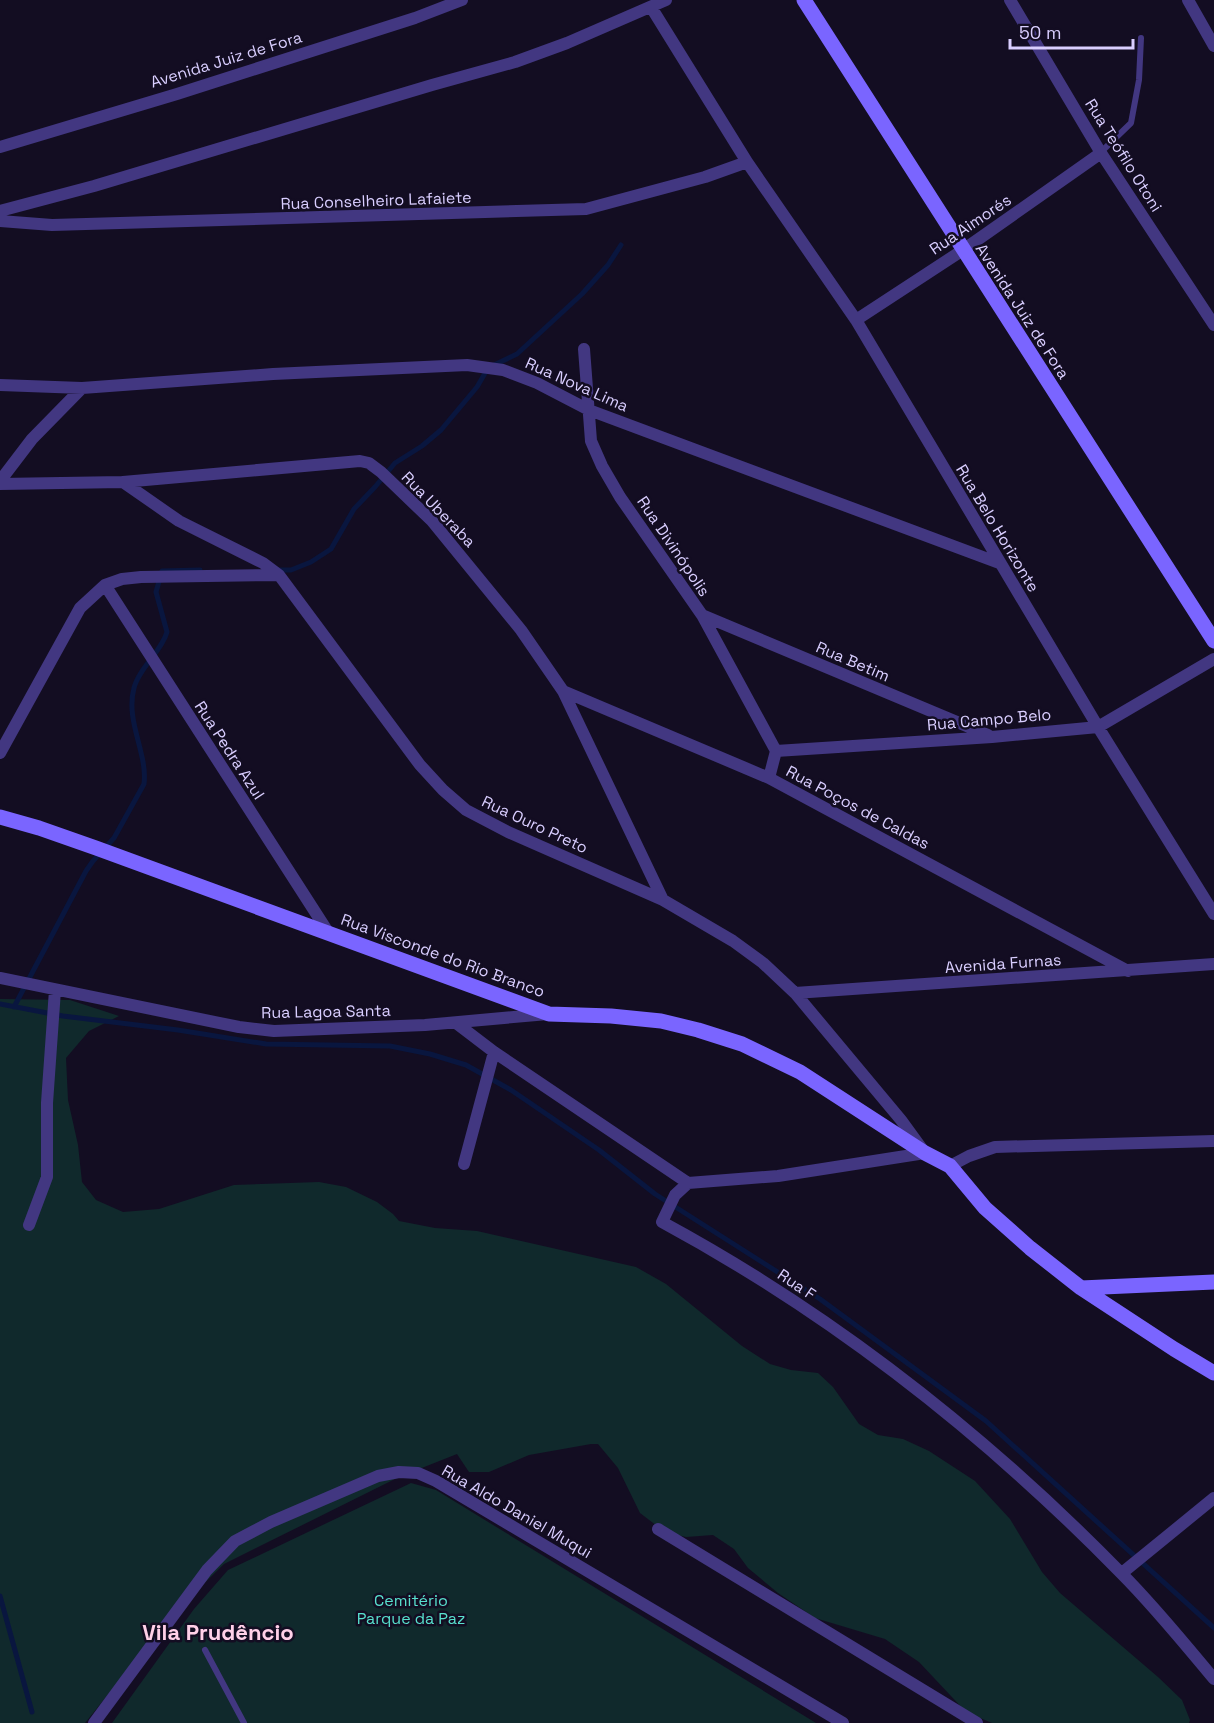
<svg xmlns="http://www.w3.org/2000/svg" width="1214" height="1723" font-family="'Space Grotesk',sans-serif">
  <rect width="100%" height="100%" fill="#130d22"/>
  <path fill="#10292c" d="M0,999l70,1 49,16 -30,15 -23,27 2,42 10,45 4,37 14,18 27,12 36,-3 75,-24 85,-3 27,5 31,15 16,12 6,7 36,7 42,3 159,36 30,17 76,62 28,18 21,6 27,3 15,14 26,37 19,11 25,4 26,12 46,30 35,38 32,53 18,21 98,84 24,23 8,20 -1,3h-197l-26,-11 -47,-50 -34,-23 -70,-21 -37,-25 -30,-25 -14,-19 -21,-14 -27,2 -21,-5 -25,-19 -22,-45 -20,-24h-7l-62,11 -40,17h-20l-12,-18 -58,23 -175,87 -52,51 -87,108h-85z
    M411,1483l25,7 380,233h-704l82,-114 34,-39z"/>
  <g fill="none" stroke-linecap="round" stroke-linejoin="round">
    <path stroke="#09163f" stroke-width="5" d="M275,570h16l20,-8 20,-13 23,-40 21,-22 20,-24 27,-17 19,-16 36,-43 11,-19 29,-14 65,-60 26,-29 13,-20
      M0,1004l63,12 115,14 88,14 124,2 40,8 36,11 45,25 88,60 56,44 165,105 166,122 228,207
      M14,1007l72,-136 7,-10 21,-23 30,-54c4,-30 -19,-63 -10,-96 5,-20 28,-37 33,-56l-11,-40 6,-21 38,-1
      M0,1596l32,116"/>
    <path stroke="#423781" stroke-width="6" d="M1101,152l30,-29 8,-43 2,-42
      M205,1650l39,73"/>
    <path stroke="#423781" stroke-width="12" d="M1010,0l91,153 113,172
      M1188,0l26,46
      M651,7l96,155 109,158 242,407 116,187
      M0,147l177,-53 238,-76 47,-18
      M0,211l94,-25 338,-101 83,-23 52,-19 99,-43
      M0,221l52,4 534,-16 119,-32 42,-15
      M856,320l107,-70 138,-97
      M584,349l7,92 11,25 18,31 82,118 74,136
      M0,385l82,3 191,-14 194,-9 36,5 34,13 52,27 410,153
      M0,481l32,-42 50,-51
      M123,482l56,39 84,42 16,12 141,190 23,25 23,20 42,22 155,68 70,41 30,22 32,30 106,127 24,33 -147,23 -90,7 -13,12 -13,27c170,92 324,213 459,351 33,33 63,70 93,106
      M0,484l123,-2 237,-21 9,2 12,9 51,49 89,109 42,61 100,209
      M105,585l223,347
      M702,615l286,120
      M563,691l206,87 359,193
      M776,751l216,-14 106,-10 116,-68
      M0,753l80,-145 25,-23 17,-6 19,-2 138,-2
      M769,778l7,-27
      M0,978l239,49 35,4 151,-6 123,-11
      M795,993l419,-29
      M456,1023l38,29 194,131
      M464,1164l30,-112
      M950,1166l19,-10 26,-9 219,-6
      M29,1225l18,-48v-74l8,-113
      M658,1529l319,194
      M1122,1573l92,-75
      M94,1723l113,-153 28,-29 36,-19 107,-46 21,-4 19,1 18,8 407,242"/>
    <path stroke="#7a65ff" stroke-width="15" d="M804,0l410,641
      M0,817l39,11 57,20 453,166 62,2 50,5 37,9 44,14 58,28 125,81 25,13 35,42 45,40 51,40 93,61 40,24
      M1081,1288l133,-6"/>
  </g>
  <g text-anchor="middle" stroke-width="5" stroke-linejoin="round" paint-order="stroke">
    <g font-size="16" fill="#d9ceff" stroke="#130d22">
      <text transform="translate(226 59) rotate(-17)" y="6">Avenida Juiz de Fora</text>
      <text transform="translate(1124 155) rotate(58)" y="6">Rua Teófilo Otoni</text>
      <text transform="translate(376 200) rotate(-2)" y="6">Rua Conselheiro Lafaiete</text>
      <text transform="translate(970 224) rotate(-34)" y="6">Rua Aimorés</text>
      <text transform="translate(1023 311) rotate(57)" y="6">Avenida Juiz de Fora</text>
      <text transform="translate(577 384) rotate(24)" y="6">Rua Nova Lima</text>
      <text transform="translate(439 509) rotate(46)" y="6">Rua Uberaba</text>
      <text transform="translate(998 528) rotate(59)" y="6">Rua Belo Horizonte</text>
      <text transform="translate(674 546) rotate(56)" y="6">Rua Divinópolis</text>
      <text transform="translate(853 661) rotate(23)" y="6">Rua Betim</text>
      <text transform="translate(989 719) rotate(-5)" y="6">Rua Campo Belo</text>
      <text transform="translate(230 750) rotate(57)" y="6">Rua Pedra Azul</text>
      <text transform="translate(858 807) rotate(28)" y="6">Rua Poços de Caldas</text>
      <text transform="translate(535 824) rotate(25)" y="6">Rua Ouro Preto</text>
      <text transform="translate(443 955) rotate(20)" y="6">Rua Visconde do Rio Branco</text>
      <text transform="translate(1003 963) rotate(-4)" y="6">Avenida Furnas</text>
      <text transform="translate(326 1011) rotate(-1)" y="6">Rua Lagoa Santa</text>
      <text transform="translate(797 1284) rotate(34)" y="6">Rua F</text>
      <text transform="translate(517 1511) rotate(30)" y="6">Rua Aldo Daniel Muqui</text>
    </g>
    <g font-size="16" fill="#58e0ce" stroke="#130d22">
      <text x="411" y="1606">Cemitério<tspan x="411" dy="18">Parque da Paz</tspan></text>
    </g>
    <g font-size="22" font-weight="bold" fill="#ffd0e8" stroke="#130d22">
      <text x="218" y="1640">Vila Prudêncio</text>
    </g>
  </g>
  <path d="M1010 39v9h123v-9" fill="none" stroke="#d9ceff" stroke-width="3"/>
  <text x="1019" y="39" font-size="18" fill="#d9ceff" stroke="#130d22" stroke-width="4.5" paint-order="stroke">50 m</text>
</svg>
